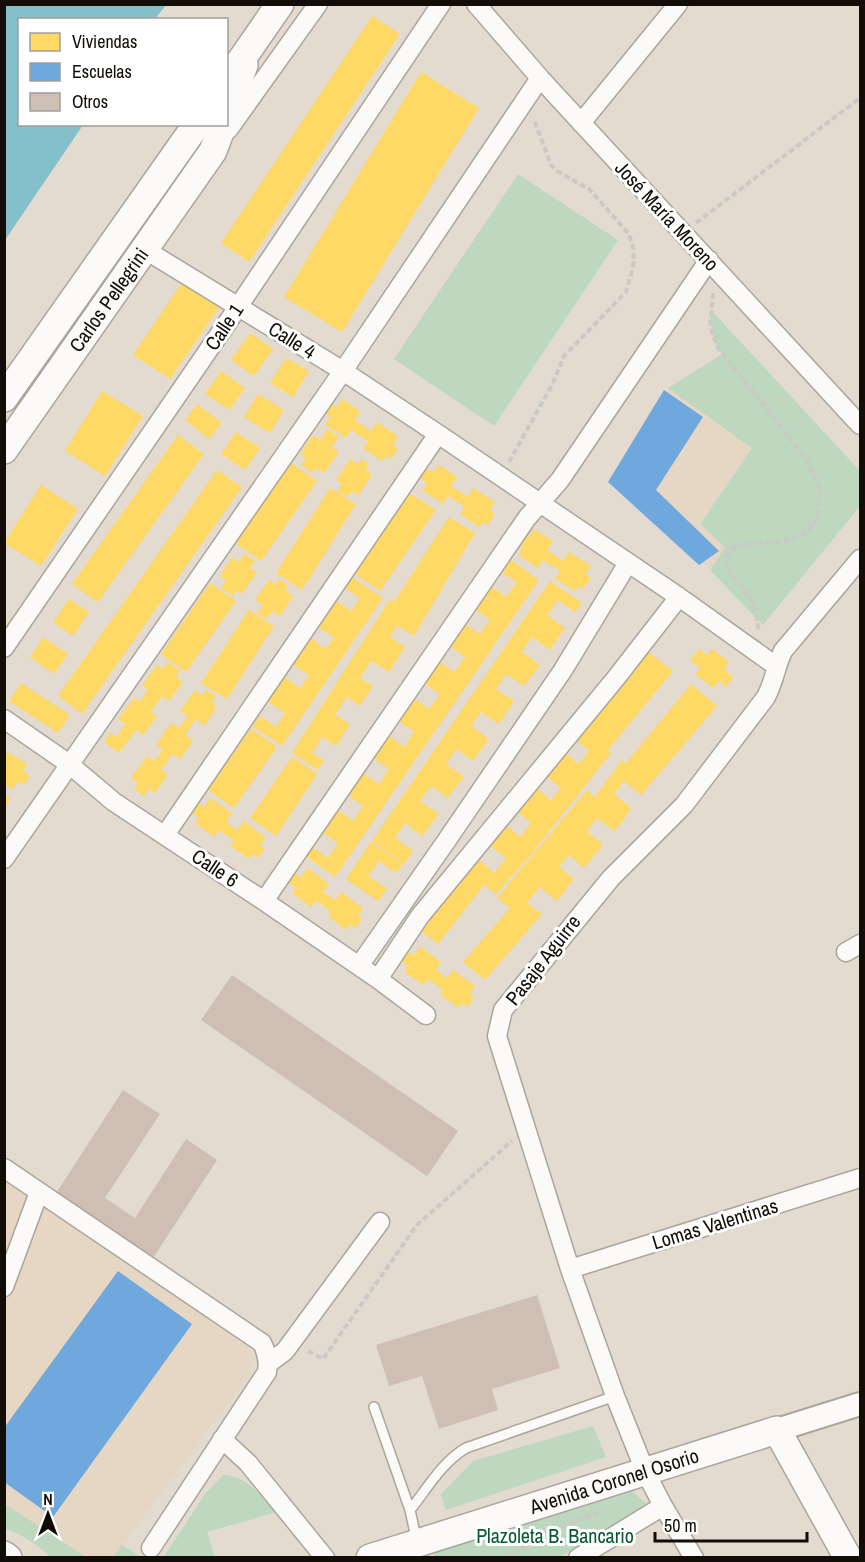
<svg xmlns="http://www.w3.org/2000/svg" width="865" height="1562" font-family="'Archivo Narrow',sans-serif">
  <rect width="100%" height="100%" fill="#e3dbd0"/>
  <path fill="#e5d7c3" d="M668,388l84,60 -52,75 25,24 -15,23 -101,-91z
    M4,1177l241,166 9,15 -4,16 -137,183h-27l-81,-53z"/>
  <path fill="#bed7bf" d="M518,174l100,66 -124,186 -100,-67z
    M711,310l149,161v35l-97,119 -53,-55 15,-23 -25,-23 52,-76 -84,-60 54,-34c-10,-14 -12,-27 -11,-44z
    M593,1426l13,31 -160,53 -5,-16 32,-33z
    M223,1475c23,0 39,22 54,37l-70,20 8,25 -52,1 42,-64z
    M631,1490l17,15 -88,52h-125l-3,-7z
    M5,1504l81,53h-36c-13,-13 -28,-23 -45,-28z
    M122,1545l19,12h-28z"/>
  <path fill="#83c0ca" d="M5,4l161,1 -11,14 -135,1v104l63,1 -78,115z"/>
  <path fill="#ffd966" d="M372,16l28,18 -151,228 -28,-19z
    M421,72l58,36 -137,224 -58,-35z
    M183,281l37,25 -50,73 -37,-24z
    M250,333l23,16 -19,27 -23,-16z
    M286,358l23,13 -16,26 -23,-14z
    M221,371l24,17 -15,22 -25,-16z
    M102,391l41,25 -38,60 -40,-25z
    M258,394l26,16 -14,23 -26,-16z
    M342,399l18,12 -5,9 16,11 6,-9 21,14 -5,8 5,4 -7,11 -5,-3 -4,5 -19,-13 5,-7 -17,-11 -5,8 -21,-13 5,-8 -7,-5 6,-10 8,5z
    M197,404l25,19 -13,16 -24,-19z
    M327,429l12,8 -7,10 7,5 -15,21 -8,-5 -3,5 -12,-8 5,-7 -6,-4 13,-19 7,5z
    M236,432l24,16 -15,22 -24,-16z
    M178,435l26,19 -106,148 -26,-18z
    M350,459l8,5 4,-5 7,5 -4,6 7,4 -13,21 -7,-4 -4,6 -11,-6 5,-7 -6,-4z
    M291,463l26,18 -56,80 -26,-18z
    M439,465l18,12 -6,9 17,11 5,-9 22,14 -5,8 5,4 -7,11 -5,-3 -4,5 -19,-13 5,-7 -17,-11 -5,8 -21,-14 5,-7 -7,-5 6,-10 8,4z
    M217,470l25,17 -160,227 -24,-18z
    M41,485l37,24 -37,57 -37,-23z
    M330,488l26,16 -54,86 -26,-17z
    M409,493l27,17 -56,81 -26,-18z
    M449,517l26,16 -61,103 -17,-11 -7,12 15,10 -16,25 -18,-11 -11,17 13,8 -13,20 -13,-9 -12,18 15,9 -14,22 -14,-9 -10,16 12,7 -6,10 -26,-17 98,-154 4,3z
    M534,529l19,12 -6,9 16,11 6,-9 22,14 -6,8 6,4 -8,11 -5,-3 -3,5 -20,-12 5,-8 -17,-11 -5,8 -20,-13 5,-8 -8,-5 7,-10 7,5z
    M244,554l11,7 -5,7 7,4 -15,22 -5,-4 -4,6 -12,-8 5,-7 -6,-5 12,-19 7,5z
    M507,557l32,23 -204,297 -31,-22 6,-9 18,12 10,-15 -18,-12 16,-22 17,12 10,-15 -18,-13 16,-21 18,12 10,-15 -18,-12 16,-23 17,13 10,-15 -18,-13 16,-22 17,12 11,-15 -18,-12 15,-22 17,12 11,-15 -18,-13 16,-21 17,11 10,-14 -18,-13 9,-12 13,9 -12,-10 7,-9 17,12 11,-15 -19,-12z
    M352,577l31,21 -101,148 -30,-20 8,-10 16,11 9,-14 -18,-12 17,-24 16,11 9,-13 -17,-11 18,-26 16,11 8,-12 -16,-10 18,-27 15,11 9,-13 -15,-10z
    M279,579l10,7 -4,5 8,5 -13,20 -8,-5 -6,8 -9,-6 6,-8 -8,-5 14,-20 7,4z
    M550,581l32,22 -7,9 -17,-12 -11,15 18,13 -15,22 -18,-13 -10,15 18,13 -16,21 -18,-12 -10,15 18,12 -15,23 -18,-12 -10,14 18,13 -16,22 -17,-12 -10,15 18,12 -16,22 -17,-12 -11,15 19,13 -17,22 -17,-13 -10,15 18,13 -9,13 -32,-23z
    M210,583l26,18 -50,71 -25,-18z
    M69,599l20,13 -16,24 -20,-14z
    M249,610l25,16 -47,73 -26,-16z
    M43,637l25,17 -14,20 -24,-17z
    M699,649l8,6 5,-6 17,13 -5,7 9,8 -7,10 -7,-6 -6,7 -18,-14 5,-6 -10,-8z
    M646,650l27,21 -65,79 3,3 -82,104 -33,37 -12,-9 -46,59 -17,-13 56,-73 17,15 12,-15 -17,-13 17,-20 14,12 11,-14 -16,-13 21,-22 15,12 10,-12 -18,-14 20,-23 16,13 10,-13 -14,-12z
    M168,662l12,9 -4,6 7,5 -14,19 -7,-5 -11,16 6,4 -14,19 -7,-5 -17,23 -15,-11 6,-9 6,4 9,-13 -7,-5 16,-21 5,4 9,-12 -6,-5 15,-20 6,4z
    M21,683l49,32 -12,18 -49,-32z
    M691,684l26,22 -76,89 -17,-14 -10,13 17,14 -8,13 -9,10 -17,-13 -10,13 16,14 -19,23 -15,-13 -10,12 15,12 -17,22 -17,-14 -13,16 15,11 -57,66 -22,-18 47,-54 -13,-10 90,-108 8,7 27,-37 4,3z
    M195,690l7,5 4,-5 10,6 -4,7 5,4 -12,18 -9,-6 -11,16 8,6 -13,18 -8,-5 -11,16 7,4 -13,19 -6,-4 -5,7 -10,-7 4,-6 -7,-5 16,-22 7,5 9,-12 -7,-4 15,-22 8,5 9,-12 -8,-5z
    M251,729l26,18 -43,61 -26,-18z
    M8,752l19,12 -4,7 7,4 -6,10 -6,-4 -5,8 -9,-5v-26z
    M292,757l25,17 -41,62 -26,-18z
    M4,795l7,3 -7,10z
    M210,798l22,15 -6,9 11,8 7,-9 22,17 -6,7 5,4 -7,9 -5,-4 -4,5 -19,-13 4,-5 -15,-11 -5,7 -19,-14 4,-5 -9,-6 7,-10 7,5z
    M371,842l32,22 -7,9 -17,-12 -11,15 19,12 -9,13 -32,-22z
    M308,868l21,16 -6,8 12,8 6,-8 22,16 -5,8 4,3 -6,9 -6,-4 -4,6 -18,-14 3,-5 -15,-10 -5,6 -19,-14 4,-5 -9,-6 7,-10 7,5z
    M420,947l21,15 -5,8 11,8 6,-8 22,16 -5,8 4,3 -6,10 -6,-4 -3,5 -19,-13 3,-5 -15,-11 -4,6 -20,-13 4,-6 -9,-6 7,-10 8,5z"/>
  <path fill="#6fa8dc" d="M664,390l39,27 -47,73 63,61 -20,14 -91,-83z
    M118,1271l74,53 -139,193 -49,-35v-54z"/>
  <path fill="#cebeb3" d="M232,975l226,156 -31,45 -226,-156z
    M123,1090l37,24 -55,84 30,20 51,-79 31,21 -64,98 -98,-63z
    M537,1295l23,73 -68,21 6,21 -59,19 -17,-53 -33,10 -13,-41z"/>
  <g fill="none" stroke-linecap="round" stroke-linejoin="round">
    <g stroke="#aba59c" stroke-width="12">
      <path id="service" d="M374,1407l36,103 7,32
        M410,1510c17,-21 32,-48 56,-62l149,-52"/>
    </g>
    <g stroke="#aba59c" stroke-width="21">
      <path id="minor" d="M476,4l64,74 320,347
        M581,123l97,-119
        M228,130l90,-126
        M144,249l199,122 95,63
        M4,648l234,-341 203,-303
        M4,719l65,45 45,38 150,99 114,78 48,36
        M165,835l273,-401 241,163 97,69
        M4,859l339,-488 197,-293
        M264,901l263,-383 33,-38 149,-220
        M846,952l14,-8
        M359,966l88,-126 116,-170 65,-107
        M378,979l42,-63 196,-238 63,-81
        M4,1168l258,175c5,10 7,18 5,29l-116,176
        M570,1269l290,-91
        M4,1287l35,-95
        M269,1363l16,-12 95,-129
        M222,1439l26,24 77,95
        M578,1558l85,-52
        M694,1558l-31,-52 -18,-35 -30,-75 -45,-127 -73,-233 6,-26 108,-132 73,-73 82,-108c8,-15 10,-31 17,-46l77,-92"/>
    </g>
    <g stroke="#aba59c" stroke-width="26">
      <path id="tertiary" d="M777,1430l83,-26"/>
    </g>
    <g stroke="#aba59c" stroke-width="30">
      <g id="secondary">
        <path d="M226,82l54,-78"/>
        <path d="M226,114l18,-49"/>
        <path d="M4,398l193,-274"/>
        <path id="s1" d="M4,450l209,-299 10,-27"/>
        <path d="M4,1555l4,3"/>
        <path id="s2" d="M370,1558l407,-128 71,128"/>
      </g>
    </g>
    <path stroke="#cbc9c6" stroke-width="4" stroke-dasharray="6 3" stroke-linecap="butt" d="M696,223l164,-125
      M713,293l-3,34 8,21 88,111 14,29 -2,28 -5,10 -10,8 -17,7 -49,4c-25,20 0,32 11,50 7,11 10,23 10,36
      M509,462l44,-79 11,-27 62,-64 7,-25 1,-16 -5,-17 -40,-45 -32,-18 -6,-6 -17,-45
      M308,1351l15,8 94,-134 95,-84
      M506,1558l60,-34 39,-13"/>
    <use href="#service" stroke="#fbfaf8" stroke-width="9"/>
    <use href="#minor" stroke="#fbfaf8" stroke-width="18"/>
    <use href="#tertiary" stroke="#fbfaf8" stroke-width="22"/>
    <use href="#secondary" stroke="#fbfaf8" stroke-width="27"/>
  </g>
  <g text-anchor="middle" stroke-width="6" stroke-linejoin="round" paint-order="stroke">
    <g font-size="20" fill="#120d07" stroke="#fff">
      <text transform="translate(667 216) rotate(47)" y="7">José María Moreno</text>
      <text dy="7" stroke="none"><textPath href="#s1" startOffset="183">Carlos Pellegrini</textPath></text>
      <text transform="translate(224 327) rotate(-56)" y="7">Calle 1</text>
      <text transform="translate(292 340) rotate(32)" y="7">Calle 4</text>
      <text transform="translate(215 868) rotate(34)" y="7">Calle 6</text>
      <text transform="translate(543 960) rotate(-52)" y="7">Pasaje Aguirre</text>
      <text transform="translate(715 1224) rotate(-17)" y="7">Lomas Valentinas</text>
      <text dy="7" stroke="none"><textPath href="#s2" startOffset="256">Avenida Coronel Osorio</textPath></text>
    </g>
    <g font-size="20" fill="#085832" stroke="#fff">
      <text x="555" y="1543">Plazoleta B. Bancario</text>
    </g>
  </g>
  <rect width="865" height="1562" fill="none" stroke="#120d07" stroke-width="12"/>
  <rect x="18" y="18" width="210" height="108" fill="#ffffff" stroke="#a09e9c" stroke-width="1.5"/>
  <rect x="30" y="33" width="30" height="18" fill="#ffd966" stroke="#a09e9c" stroke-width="1.5"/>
  <text x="72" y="48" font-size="18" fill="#120d07">Viviendas</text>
  <rect x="30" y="63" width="30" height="18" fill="#6fa8dc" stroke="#a09e9c" stroke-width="1.5"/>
  <text x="72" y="78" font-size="18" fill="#120d07">Escuelas</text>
  <rect x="30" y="93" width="30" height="18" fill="#cebeb3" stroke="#a09e9c" stroke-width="1.5"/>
  <text x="72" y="108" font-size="18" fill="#120d07">Otros</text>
  <g transform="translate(48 1514)" stroke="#ffffff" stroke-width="4.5" paint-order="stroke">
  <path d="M0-4.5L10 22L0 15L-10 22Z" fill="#120d07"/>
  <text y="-9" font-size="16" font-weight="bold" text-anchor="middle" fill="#120d07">N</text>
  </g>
  <path d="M655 1532v9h152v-9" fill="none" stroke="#120d07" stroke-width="3"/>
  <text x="664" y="1532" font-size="18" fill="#120d07" stroke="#ffffff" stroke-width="4.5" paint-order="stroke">50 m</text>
</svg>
